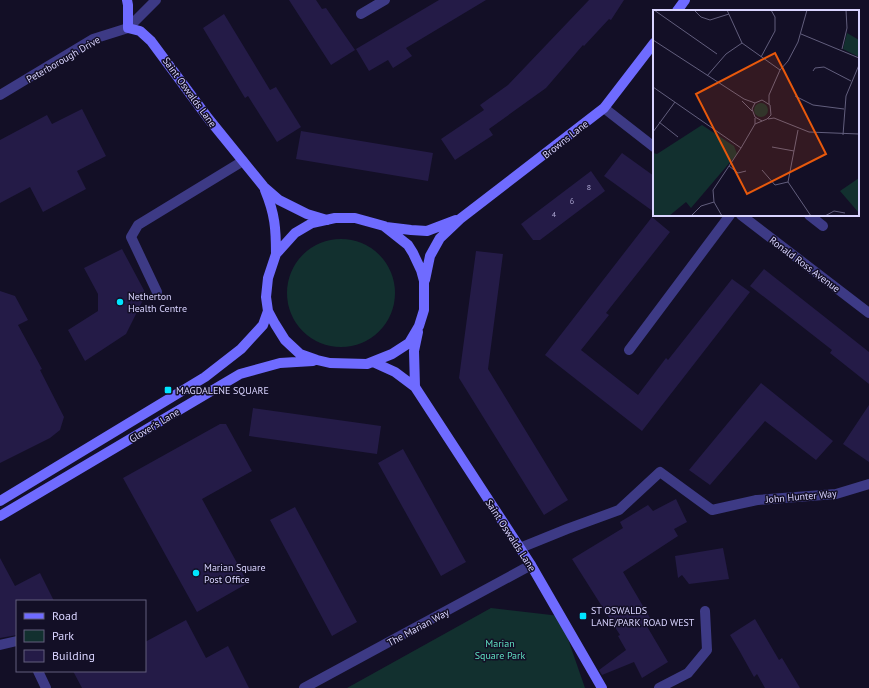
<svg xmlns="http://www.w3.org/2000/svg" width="869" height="688" font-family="'PT Sans',sans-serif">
  <rect width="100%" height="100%" fill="#130f26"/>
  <path fill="#12302f" d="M287 293a54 54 0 1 1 108 0a54 54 0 1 1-108 0Z
    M491,608l69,8 25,72h-238z"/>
  <path fill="#241b47" d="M289,0h27l6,9 4,-1 29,42 -24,15z
    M439,0h47l-80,48 6,8 -19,12 -5,-8 -19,11 -13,-22z
    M589,0h35l-13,20 -2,-1 -25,27 -1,-1 -37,43 -57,41 4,6 -38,25 -14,-21 43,-29 -4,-5 28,-20z
    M224,14l46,76 6,-3 25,40 -24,15 -29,-46 -3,2 -42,-70z
    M82,109l24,47 -29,15 9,18 -43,23 -13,-25 -30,16v-63l47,-25 5,9z
    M301,131l132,22 -5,28 -132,-22z
    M622,153l32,23v36l-50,-36z
    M591,171l14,20 -65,49h-7l-12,-16z
    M652,217l18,15 -64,81 3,2 -28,35 57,45 28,-37 2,2 64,-81 18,13 -108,139 -97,-76z
    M122,249l24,45 -20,40 -41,27 -17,-31 30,-19v-17l-14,-26z
    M476,251l27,3 -15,115 80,131 -24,15 -85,-137z
    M764,269l105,83v32l-39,-31 2,-3 -82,-64z
    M0,291l15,5 13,24 -10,5 24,44 -2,1 24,47 -4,13 -10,8 -50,25z
    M761,383l72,58 -17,19 -51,-39 -55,64 -21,-15z
    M869,405v57l-26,-18z
    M253,408l128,18 -4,28 -128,-18z
    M220,424h6l26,47 -50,28 46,84 -51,29 -74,-134z
    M403,449l63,113 -25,14 -63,-113z
    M676,499l11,23 -13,7 4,7 -55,36 27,46 -5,5 23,39 -26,16 -8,-16 -32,13 -3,-5 27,-20 -8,-14 2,-1 -48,-76 51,-31 -3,-6 28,-17 5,6z
    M295,507l62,115 -25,14 -62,-116z
    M723,548l6,31 -40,5 -7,-9 -4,3 -3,-22z
    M0,558l15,28 25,-13 14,28h-37v34l-17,3z
    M755,619l24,41 3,-2 18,30h-35l-8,-14 -3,3 -15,-27 -9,-15z
    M186,620l20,38 22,-12 21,42h-167l-9,-17h72v-29z"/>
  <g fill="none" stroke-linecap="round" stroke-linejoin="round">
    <path stroke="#3d3a85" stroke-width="10" d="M128,28l28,-28
      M809,215l14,11
      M157,292l-26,-55 7,-12 105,-64
      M520,548l47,-19 52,-19 41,-38 52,38 45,-10
      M0,645l17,-4
      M38,671l8,17"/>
    <path stroke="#3d3a85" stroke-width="10" d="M361,14l24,-14
      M0,95l93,-56 35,-11
      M604,108l50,39
      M741,215l128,98
      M629,350l101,-135
      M757,500l79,-6 33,-10
      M304,688l227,-123
      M659,688l29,-15 19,-23 -2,-39"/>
    <path stroke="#6f6bff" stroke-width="10" d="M127,0l1,5v23l12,3 11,10 57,77 56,69 15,13 28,14 20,6
      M677,11l8,-11
      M265,190c10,24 11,39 11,64
      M335,218h20l29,8 24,19 5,8 8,17 3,11v29l-5,16 -10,17 -17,11 -25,10 -37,-1 -13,-3 -17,-6 -15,-14 -10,-16 -7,-13 -2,-14 2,-19 8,-24 19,-21 17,-10z
      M386,227l25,3 16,1 29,-11
      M425,280l5,-24 10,-18 20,-19 144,-111 50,-65
      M373,362l22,10 20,15 116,178 71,123
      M415,387l-1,-36 4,-19
      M0,501l205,-124 36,-28 22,-24 5,-14
      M0,516l240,-142 40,-11 33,-2"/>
  </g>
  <g fill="#00e5ff" stroke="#130f26" stroke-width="1.5">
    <circle cx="120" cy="302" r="4"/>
    <rect x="164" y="386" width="8" height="8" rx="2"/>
    <circle cx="196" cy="573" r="4"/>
    <rect x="579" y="612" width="8" height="8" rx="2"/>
  </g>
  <g text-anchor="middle" stroke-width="3" stroke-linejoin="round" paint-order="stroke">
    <g font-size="8" fill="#aca6d1">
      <text x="589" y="190">8</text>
      <text x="572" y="204">6</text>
      <text x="554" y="217">4</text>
    </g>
    <g font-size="10" fill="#d9d4ff" stroke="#130f26">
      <text transform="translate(63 59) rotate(-30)" y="4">Peterborough Drive</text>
      <text transform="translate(190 92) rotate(54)" y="4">Saint Oswalds Lane</text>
      <text transform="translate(565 139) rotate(-38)" y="4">Browns Lane</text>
      <text transform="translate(805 264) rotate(37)" y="4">Ronald Ross Avenue</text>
      <text transform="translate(154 425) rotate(-31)" y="4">Glover's Lane</text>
      <text transform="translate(801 496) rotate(-5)" y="4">John Hunter Way</text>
      <text transform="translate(511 535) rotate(57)" y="4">Saint Oswalds Lane</text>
      <text transform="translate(418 627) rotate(-28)" y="4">The Marian Way</text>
    </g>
    <g font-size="10" fill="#d9d4ff" stroke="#130f26" text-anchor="start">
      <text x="128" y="300">Netherton<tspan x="128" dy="12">Health Centre</tspan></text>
      <text x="176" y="394">MAGDALENE SQUARE</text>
      <text x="204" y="571">Marian Square<tspan x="204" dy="12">Post Office</tspan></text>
      <text x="591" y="614">ST OSWALDS<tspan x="591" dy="12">LANE/PARK ROAD WEST</tspan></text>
    </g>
    <g font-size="10" fill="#5fe0c0" stroke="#130f26">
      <text x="500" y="647">Marian<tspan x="500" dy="12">Square Park</tspan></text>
    </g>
  </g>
  <g transform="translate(653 10)">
    <rect width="206" height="206" fill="#130f26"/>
    <path d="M194,23l12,7v17l-16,-8zM101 100a7 7 0 1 1 14 0a7 7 0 1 1-14 0ZM49,115l32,21 3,8 -46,54 -5,-6 -17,14h-16v-63l4,1zM206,168v35l-19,-22z" fill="#12302f"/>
    <path fill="none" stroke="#625e7d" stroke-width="1" d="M1,0l63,44M41,0l7,7 9,3 19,-6M74,0l15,33 38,27M148,24l58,24M0,30l91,59 11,4M189,39l5,-21 -1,-18M108,47l14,-26v-14l-4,-7M160,61l2,-3 9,-1 27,14M54,66l19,-22 16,-11M0,77l88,61M142,86l18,9 31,4M89,91l10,10M116,94v-9l11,-25 8,-9 10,-19 9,-32M115,109l6,-1 35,14 50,2M6,112l19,15M102,114l12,-5 4,-4 -1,-10 -8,-5 -7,3 -3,6 3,8 7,4M145,120l-10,52 23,34M0,122l22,-30M190,125l3,-39 13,-31M119,137l22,4M76,156l9,7 8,-2M109,160l13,15 13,-3M38,206l10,-10 13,-4M69,206l-8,-14 -1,-12 28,-42 14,-24v-6M172,206l9,-5 11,2"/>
    <path fill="#e8590c" fill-opacity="0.15" stroke="#e8590c" stroke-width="2" d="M122,43l51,101 -79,40 -51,-100z"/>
    <rect width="206" height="206" fill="none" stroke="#d9d4ff" stroke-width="2"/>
  </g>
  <rect x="16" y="600" width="130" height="72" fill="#130f26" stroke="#625e7d"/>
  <rect x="24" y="613" width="20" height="6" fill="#6f6bff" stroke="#625e7d"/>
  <text x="52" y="620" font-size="12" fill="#d9d4ff">Road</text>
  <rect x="24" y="630" width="20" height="12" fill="#12302f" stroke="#625e7d"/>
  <text x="52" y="640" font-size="12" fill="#d9d4ff">Park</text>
  <rect x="24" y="650" width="20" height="12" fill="#241b47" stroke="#625e7d"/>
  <text x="52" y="660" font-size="12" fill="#d9d4ff">Building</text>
</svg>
